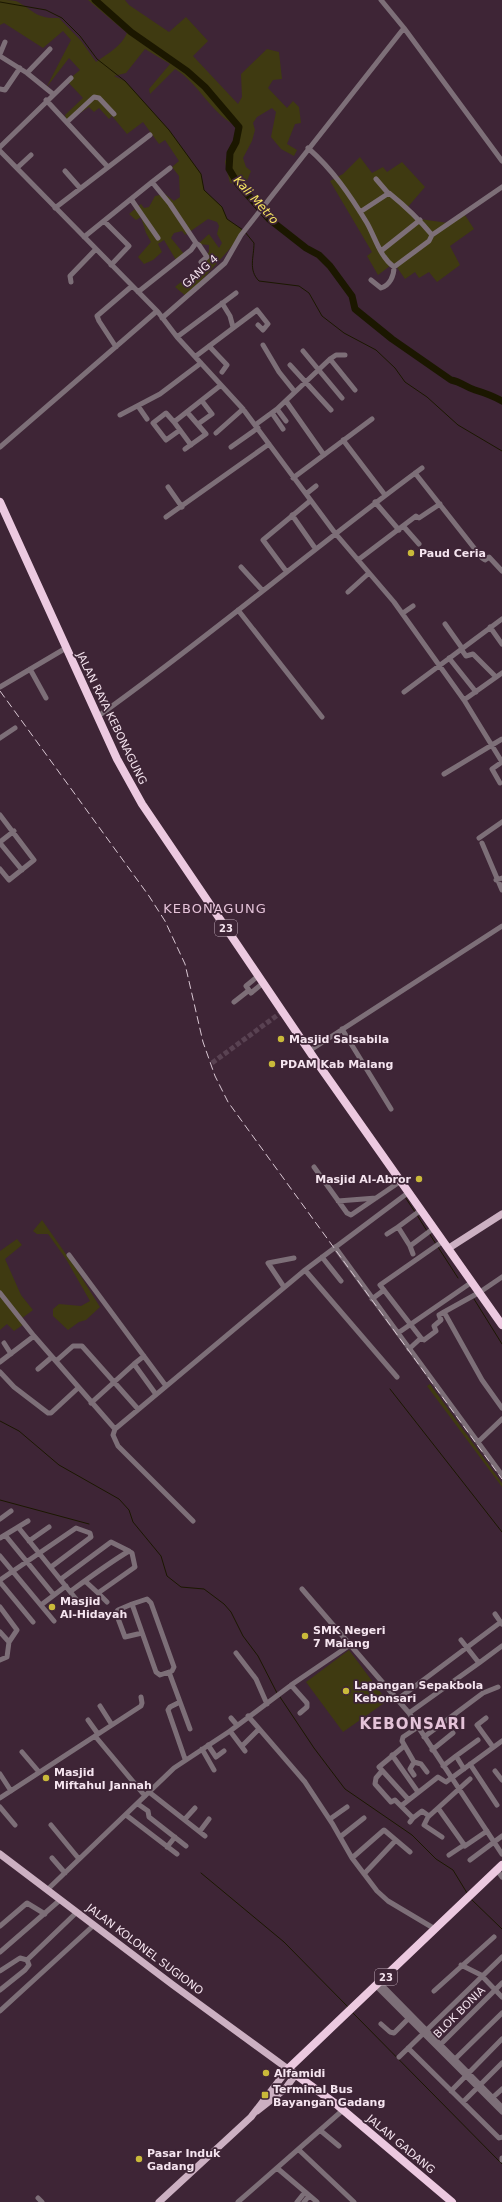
<svg xmlns="http://www.w3.org/2000/svg" width="502" height="2202" font-family="'DejaVu Sans',sans-serif">
  <rect width="100%" height="100%" fill="#3e2536"/>
  <path fill="#3f3a11" d="M0,0c5,0 12,0 16,1 18,9 19,18 43,17l23,24 14,20c11,-8 25,-15 31,-29l-39,-33h37l4,5 40,27 17,-15 22,24 -15,15 45,48 4,-7 -1,-23 26,-25 12,3 3,27 -9,1 -5,8 19,20 6,-7 6,6 2,16 -6,1 -8,20 10,6 -3,6 -13,-7 -10,-12 5,-25 -4,-4 -15,9 -4,6 2,7 -3,11 -9,17 3,9 5,4 -4,10 -9,3 -8,-1 -5,-21 3,-10 8,-10 3,-15c-28,-12 -39,-43 -64,-58l-25,25 -1,-5 21,-25 -25,-15 -19,24 -12,3 11,5 44,49 32,44 3,16 18,17 5,12 17,12c-18,24 -38,43 -57,66l-12,-10c9,-9 20,-10 29,-21l-2,-6 7,-8v-7l-11,-1 11,-10 10,14 3,-5 -5,-9 2,-8 -2,-4 -9,-3 -23,16 -3,-4 -8,2 -3,5 13,16 -8,6 -12,-20 -6,4 4,8 -9,8 -9,4 -6,-7 13,-15 -5,-9 -5,-16 -5,3 -7,-6 12,-10 3,4 5,-1 6,-11 10,-2 9,7 6,-4 -1,-21 -7,-9 7,-6 -14,-21 -6,4 -16,-22 -16,12 -15,-18 -3,3 -10,-11 -5,4 -5,-5 -22,15 -2,-7 18,-17 -16,-17 13,-11 -11,-12 -23,30 25,-48 -8,-9 -20,17 -39,-25 -4,2z
    M360,157l12,16 11,-6 4,5 15,-10 23,25 -18,21 13,11 28,4 15,-11 11,17 -24,17 10,19 -23,17 -8,-10 -10,6 -4,-6 -10,7 -11,-16 -16,12 -11,-19 5,-4 -42,-71 13,-7z
    M42,1220l33,47 25,40 -14,13 -7,2 -11,8 -15,-14v-7l6,-5 22,2 9,-5 -24,-42 -18,-25h-11l-4,-3z
    M17,1239l5,6 -17,14 16,36 12,15 -12,9 3,5 -10,7 -7,-7 -7,6v-79z
    M430,1384l72,99v4l-75,-101z
    M349,1650l38,51 -44,31 -37,-50z"/>
  <g fill="none" stroke-linecap="round" stroke-linejoin="round">
    <path stroke="#1b1700" stroke-width="1" d="M0,2l46,8 16,8 18,18 17,23 28,22 44,49 32,44 3,16 18,17 5,12 16,11
      M245,232l9,11c0,14 -6,27 5,38l40,5 10,7 13,23 22,17 32,17 19,18 10,14 22,15 31,28 44,26
      M405,1197l10,15
      M417,1215l10,16
      M429,1233l7,11
      M438,1247l20,31
      M474,1299l28,45
      M390,1389l112,143
      M0,1421l19,10 40,34 60,34 10,11 4,12 28,34 6,20 14,11 23,2 20,15 7,8 12,24 15,20 19,37
      M0,1500l89,24
      M280,1697l34,51 31,41 67,46 24,24 17,11 14,23
      M201,1873l83,69 64,65
      M471,1899l31,30
      M353,2013l149,151"/>
    <path stroke="#1b1700" stroke-width="7" d="M95,0l36,32 56,39 18,16 34,40 -3,15 -6,11 -1,16 9,15 31,35 37,29 13,7 11,11 22,30 3,13 37,30 59,41c11,2 14,7 24,10 10,3 18,6 27,11"/>
    <path stroke="#594252" stroke-width="5" stroke-dasharray="5 2.5" stroke-linecap="butt" d="M212,1063l71,-52"/>
    <path stroke="#7d6f78" stroke-width="5" d="M381,0l23,28 98,133
      M0,54l5,-12
      M0,56l27,17 26,21
      M27,73l23,-24
      M0,89l5,1 15,-22
      M46,100l61,66
      M67,122l27,-25 5,1 15,16
      M0,147l71,-69
      M308,148c25,22 42,47 59,75 8,14 13,34 27,44l35,-26 3,-6 70,-48
      M0,151l158,161 19,25 66,72 92,124 59,69 70,98 38,62
      M17,168l14,-13
      M65,171l15,17
      M376,179l12,14
      M152,182l18,-14
      M131,199l27,39
      M55,208l95,-73
      M360,212l29,-19c16,13 30,26 43,42
      M104,221l25,25 -18,19
      M84,237l68,-55 18,22 26,39 -5,7 -53,42
      M196,243l3,2 8,12 -6,5
      M381,251l39,-31
      M371,280l10,8c9,-3 13,-12 13,-21
      M71,282l-1,-6 26,-27
      M222,303l8,13 3,11
      M162,318l63,-55 16,-28 163,-207
      M177,337l59,-44
      M263,345l16,27 16,20
      M209,346l18,19 -5,7
      M116,347l-17,-26 -2,-5 35,-30
      M303,351l39,47
      M196,356l61,-46 11,14 -5,6 -5,-5
      M330,359l25,31
      M290,365l41,45
      M286,401l38,54
      M138,406l9,13
      M277,409l9,12
      M272,413l11,16
      M120,415l40,-21 41,-31
      M174,422l17,23
      M198,424l14,-10 -10,-13
      M255,425l22,-16 53,-50 6,-4h9
      M180,430l-14,10 -13,-17 13,-10 8,9 47,-37
      M216,433l27,-24
      M343,440l42,55
      M0,447l157,-136
      M231,447l27,-19
      M185,449l21,-15 -19,-22
      M415,473l67,85 3,2 4,-3 13,14
      M293,478l79,-59
      M168,487l14,20
      M306,494l10,-8
      M375,502l24,28
      M292,515l23,33
      M166,517l103,-73
      M404,527l15,17
      M358,560l58,-44 3,2 21,-14
      M241,567l21,23
      M286,571l-23,-31 47,-39
      M348,592l21,-19
      M238,610l84,107
      M403,613l10,-7
      M445,624l17,24
      M490,627l12,17
      M461,649l5,7 7,-2 23,23
      M449,658l27,34
      M30,669l16,29
      M0,687l66,-39
      M404,692l98,-73
      M464,700l38,-27
      M97,717c111,-79 215,-168 325,-249
      M0,738l15,-10
      M444,774l58,-35
      M500,783l-8,-14 10,-7
      M0,815l34,45 -25,20 -9,-11
      M479,838l23,-16
      M0,842l14,-11
      M0,843l22,27
      M482,843l20,47
      M496,880l6,-2
      M258,976l-12,10 5,7 12,-10
      M234,1002l14,-11
      M342,1029l49,80
      M309,1051l193,-125
      M314,1167l33,46 4,2 50,-34
      M338,1201l38,-3
      M421,1210l-23,17 12,19 24,-18
      M387,1234l11,-7
      M410,1246l3,8
      M335,1247l167,228
      M69,1255l97,131
      M322,1257l19,24
      M305,1270l92,107
      M502,1277l-22,15 -36,20 38,68 20,28
      M284,1287l-16,-24 26,-5
      M0,1293l34,43 81,93
      M372,1299l12,-9
      M398,1333l74,-51
      M421,1338l-41,-53 63,-44
      M4,1343l7,11
      M409,1349l12,-11 3,2 12,-9 -2,-5 7,-6 -2,-5 5,-3
      M56,1361l17,-15h9l56,63
      M0,1362l34,-26
      M134,1364l10,-8
      M38,1369l14,-12
      M0,1372l14,15 34,26h3l27,-25
      M91,1403l43,-39 21,29
      M478,1442l24,-23
      M0,1519l11,-8
      M193,1521l-75,-75 -5,-11 2,-6 190,-159 104,-78
      M18,1527l58,72
      M5,1535l49,60
      M0,1538l28,-17
      M29,1541l20,-14
      M0,1556l54,65
      M61,1579l50,-37 18,9
      M0,1580l76,-52 14,5 1,4 -40,30
      M0,1582l33,40
      M302,1589l107,124 93,141
      M71,1591c19,-14 38,-28 58,-40l3,2 3,14 -37,26 -13,-12
      M98,1593l9,9
      M147,1599l4,4 23,64 -2,4 -12,4 -4,-3 -24,-68z
      M132,1604l-14,6 -2,3 9,24 17,-4
      M41,1605l25,-19
      M0,1607l17,23 -8,12 -2,15 -7,3
      M495,1614l7,10
      M0,1632l9,10
      M461,1640l18,23 23,-17
      M236,1653l20,26 11,25
      M169,1672l21,57
      M291,1685l16,18v4l-7,6
      M398,1699l103,-77
      M180,1702l-10,5 -2,3 17,49
      M100,1706l12,19
      M409,1713l70,-50
      M248,1716l57,66 27,41 20,35 25,33 11,10 47,28
      M231,1718l6,7
      M486,1718l-9,7 16,22
      M88,1720l10,14
      M418,1727l-15,10 -1,4 12,21 7,2 6,8
      M230,1731l15,20
      M95,1736l50,60
      M424,1737l59,-44 15,-6
      M208,1745l8,12 8,-6
      M242,1746l16,-16
      M403,1747l-24,20 29,32
      M202,1749l12,21
      M432,1750l21,-17
      M22,1752l17,20
      M392,1755l26,37
      M414,1762l-4,7 4,6
      M470,1764l27,41
      M443,1766l13,-10
      M464,1769l-8,-13 22,-16
      M382,1771l-6,7 -1,6 16,18 4,-2 6,6 37,-29 8,5 56,-41
      M495,1771l7,9
      M0,1774l11,17
      M470,1779l-32,29 27,38 22,-15
      M149,1792l56,44
      M0,1798l141,-92 1,-3 -1,-6
      M138,1804l10,7 1,6 37,29
      M401,1806l12,12 -3,4
      M0,1807l15,18
      M438,1808l-10,9 -4,8 18,12
      M126,1815l51,39
      M413,1818l9,-7 7,5
      M185,1819l10,-11
      M330,1819l17,-12
      M51,1825l28,34
      M200,1831l9,-12
      M340,1837l24,-19
      M167,1847l8,-10
      M449,1855l15,-10
      M52,1858l13,15
      M352,1858l32,-28 26,22
      M470,1860l32,-24
      M497,1870l5,7
      M364,1874l32,-34
      M47,1890l127,-122 56,-37 64,-48 56,-38
      M0,1926l27,-23 18,11
      M0,1952l60,-52
      M461,1965l20,10 21,22
      M0,1971l20,-13 7,2
      M380,1983l122,124
      M376,1986l126,126
      M0,1990l25,-20 4,-5 -2,-5 50,-48
      M434,1991l60,-54
      M0,2011l94,-86
      M381,2024l9,8 4,1 16,-16
      M438,2047l64,-64
      M408,2048l91,90 3,-1
      M399,2057l103,-100
      M453,2061l49,-48
      M451,2091l51,-52
      M491,2099l11,-10
      M463,2102l39,-39
      M321,2131l18,15
      M299,2150l55,52
      M502,2158v2
      M277,2168l40,34
      M38,2198l4,4
      M238,2202l105,-92
      M297,2202l8,-10
      M304,2202l5,-6"/>
    <path stroke="#ccb0c2" stroke-width="7" d="M449,1248l53,-34
      M0,1854l173,131 115,84 -37,48 -92,85
      M257,2111l28,-22 11,-15"/>
    <path stroke="#ecc9e0" stroke-width="8" d="M0,502l117,257 25,45 174,257 186,264
      M452,2202l-116,-98 -48,-35 214,-204"/>
    <path stroke="#d9c7d3" stroke-width="1" stroke-dasharray="8 4" stroke-linecap="butt" d="M0,691l149,205 16,25 20,43 18,78 12,34 13,26 274,377"/>
  </g>
  <g fill="#caba3a" stroke="#3e2536" stroke-width="1.5">
    <circle cx="411" cy="553" r="4"/>
    <circle cx="281" cy="1039" r="4"/>
    <circle cx="272" cy="1064" r="4"/>
    <circle cx="419" cy="1179" r="4"/>
    <circle cx="52" cy="1607" r="4"/>
    <circle cx="305" cy="1636" r="4"/>
    <circle cx="346" cy="1691" r="4"/>
    <circle cx="46" cy="1778" r="4"/>
    <circle cx="266" cy="2073" r="4"/>
    <rect x="261" y="2091" width="8" height="8" rx="2"/>
    <circle cx="139" cy="2159" r="4"/>
  </g>
  <g text-anchor="middle" stroke-width="3.5" stroke-linejoin="round" paint-order="stroke">
    <g fill="#3e2536" stroke="#beabb8" stroke-width="1">
      <rect x="215" y="920" width="22" height="16" rx="3"/>
      <rect x="375" y="1969" width="22" height="16" rx="3"/>
    </g>
    <g font-size="10" font-weight="bold" fill="#f5e4ef">
      <text x="226" y="932">23</text>
      <text x="386" y="1981">23</text>
    </g>
    <g font-size="11" fill="#f5e4ef" stroke="#3e2536">
      <text transform="translate(200 271) rotate(-42)" y="4">GANG 4</text>
      <text transform="translate(112 718) rotate(64)" y="4">JALAN RAYA KEBONAGUNG</text>
      <text transform="translate(145 1949) rotate(37)" y="4">JALAN KOLONEL SUGIONO</text>
      <text transform="translate(459 2012) rotate(-45)" y="4">BLOK BONIA</text>
      <text transform="translate(401 2144) rotate(40)" y="4">JALAN GADANG</text>
    </g>
    <g font-size="11" font-weight="bold" fill="#f5e4ef" stroke="#3e2536" text-anchor="start">
      <text x="419" y="557">Paud Ceria</text>
      <text x="289" y="1043">Masjid Salsabila</text>
      <text x="280" y="1068">PDAM Kab Malang</text>
      <text x="411" y="1183" text-anchor="end">Masjid Al-Abror</text>
      <text x="60" y="1605">Masjid<tspan x="60" dy="13">Al-Hidayah</tspan></text>
      <text x="313" y="1634">SMK Negeri<tspan x="313" dy="13">7 Malang</tspan></text>
      <text x="354" y="1689">Lapangan Sepakbola<tspan x="354" dy="13">Kebonsari</tspan></text>
      <text x="54" y="1776">Masjid<tspan x="54" dy="13">Miftahul Jannah</tspan></text>
      <text x="274" y="2077">Alfamidi</text>
      <text x="273" y="2093">Terminal Bus<tspan x="273" dy="13">Bayangan Gadang</tspan></text>
      <text x="147" y="2157">Pasar Induk<tspan x="147" dy="13">Gadang</tspan></text>
    </g>
    <g font-size="12" font-style="italic" fill="#f6e560" stroke="#3e2536">
      <text transform="translate(256 200) rotate(48)" y="4">Kali Metro</text>
    </g>
    <g font-size="13" letter-spacing="1" fill="#e4c2d8" stroke="#3e2536">
      <text x="215" y="913">KEBONAGUNG</text>
    </g>
    <g font-size="15" font-weight="bold" letter-spacing="1" fill="#e4c2d8" stroke="#3e2536">
      <text x="413" y="1729">KEBONSARI</text>
    </g>
  </g>
</svg>
